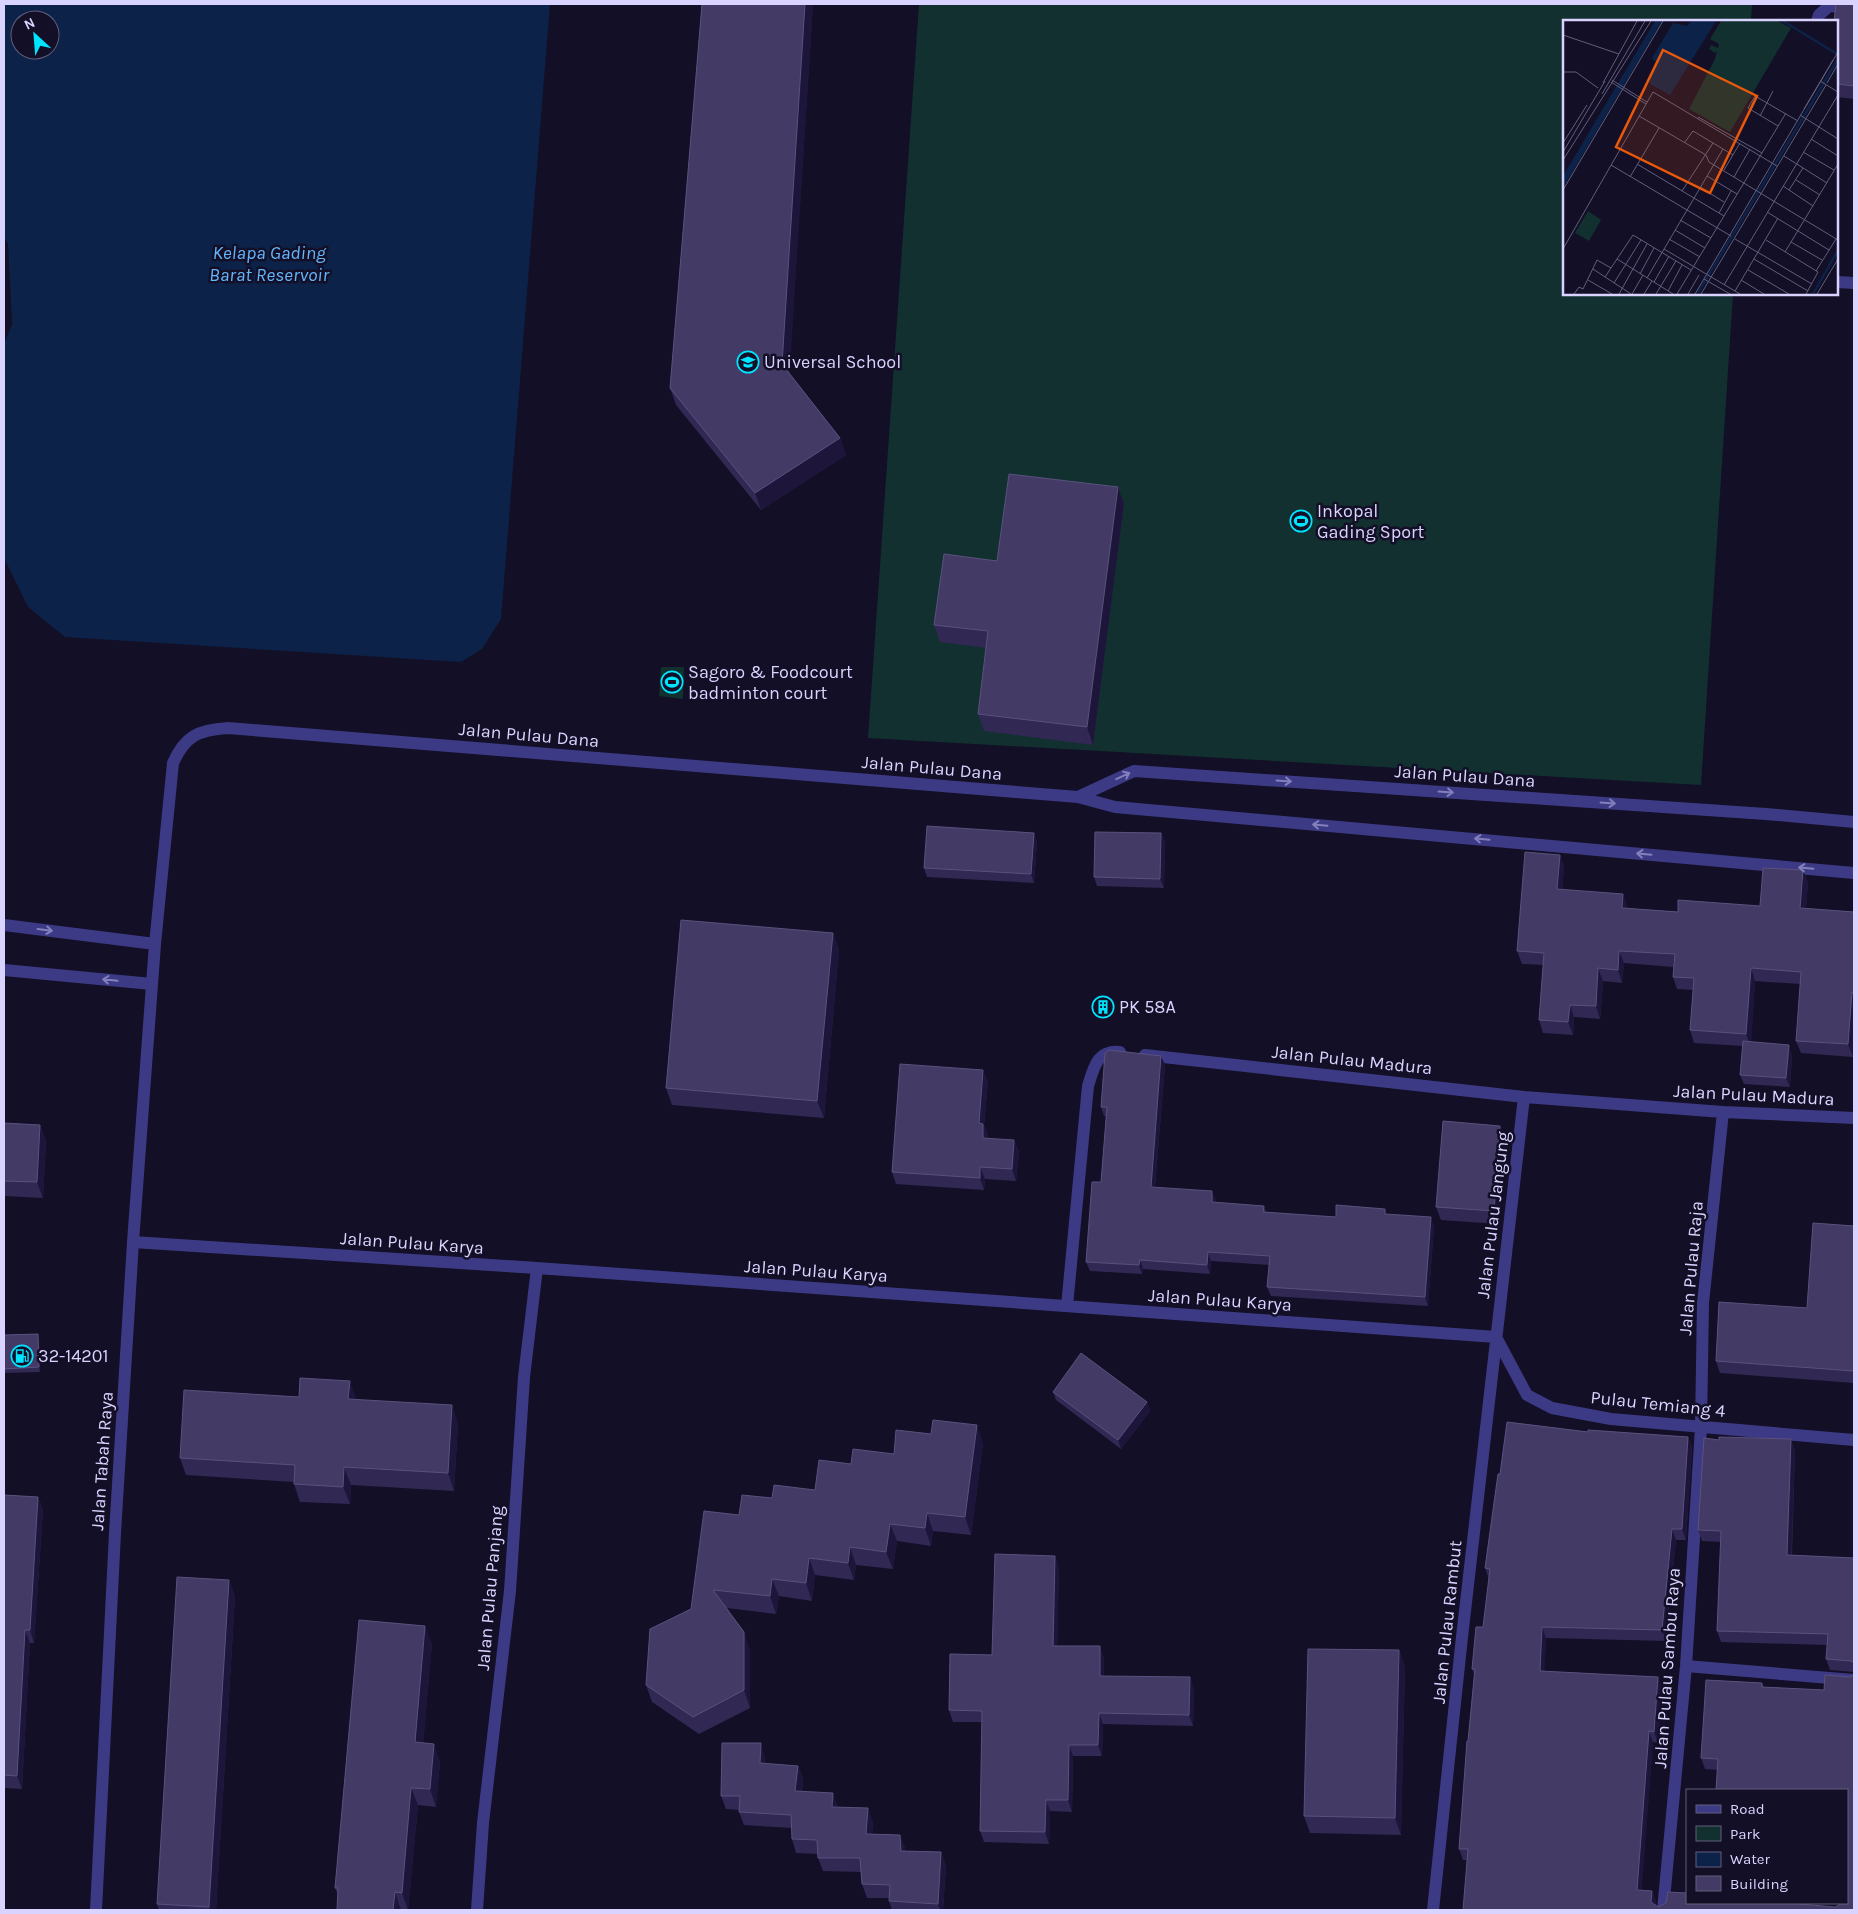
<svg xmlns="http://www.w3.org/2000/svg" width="1858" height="1914" font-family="Karla,sans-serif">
  <rect width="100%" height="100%" fill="#130f26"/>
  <path fill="#12302f" d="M919,4h833l-1,17h-187v273h169l-32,491 -833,-47z
    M661,667h23l-1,32 -24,-3z"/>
  <path fill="#0c2248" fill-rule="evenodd" d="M4,4h546l-49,615 -19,30 -21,13 -396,-25 -37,-30 -24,-49v-214l8,-20 -4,-80 -4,-8zM20,20h30v30h-30z"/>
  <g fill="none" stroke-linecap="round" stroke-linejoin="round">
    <path stroke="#3d3a85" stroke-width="12" d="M1817,21l2,-6 10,-9 25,2
      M1837,282l17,1
      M1078,797l56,-26 632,43 88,8
      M4,925l151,19
      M4,970l148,14
      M1145,1055l379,42 199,15 131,6
      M133,1242l404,26 959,69
      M1067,1306l21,-220c6,-19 9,-36 32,-34
      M1496,1337l31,58 25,13 59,11 243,21
      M1686,1666l168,14
      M96,1910l19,-377 18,-291 22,-298 18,-181c12,-27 25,-33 55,-35l850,69 37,10 739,66
      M477,1910l6,-87 27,-232 14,-214 13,-109
      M1433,1910l29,-273 62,-540
      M1663,1910l23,-244 15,-239 2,-124 20,-191"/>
  </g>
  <path fill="#312854" d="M702,4h111l-24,369 51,65 6,17 -85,55 -85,-105 -6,-17z
    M1854,4v95l-17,-2v-76z
    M1118,487l6,17 -31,241 -109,-14 -6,-17 8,-66 -46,-6 -6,-17 63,-64z
    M1034,833l3,9 -3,41 -107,-6 -3,-9z
    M1161,833l4,9 -1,46 -67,-2 -3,-9z
    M1560,855l4,12 -2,23 66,17v1l50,4 82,-6 43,-36 5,13 -2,25 48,4v124l-1,21 -52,-4 -5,-12 5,-57 -46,-3 -4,61 41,12 -2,33 -46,-3 -4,-9 3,-29 -49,-3 -4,-13 3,-40 -16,-1 -4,-12v-10l-49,-4 -2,20 -19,-2 -3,38 -26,-2 -1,18 -30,-2 -4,-13 4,-55 -21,-1 -5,-13z
    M833,933l6,17 -15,168 -152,-13 -6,-17z
    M1165,1065l-10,122 61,13 -1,3 49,3 2,6 70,5 51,-3 47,12 -6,80 -157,-10 -4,-9 2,-22 -58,-4 -1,13 -67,-5 -1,5 -52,-3 -4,-9 15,-80 5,-66h-2l-3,-9z
    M988,1081l-4,44 4,10 -1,4 27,1 5,12 -3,29 -31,-2 -1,11 -88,-6 -4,-12z
    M4,1123l36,2 6,16 -3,57 -39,-2z
    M1500,1126l5,13 -7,85 -57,-4 -5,-13z
    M1854,1226v157l-134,-10 -4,-12 91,-53z
    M38,1334l1,5 1,33 -36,1v-38z
    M1053,1392l94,10 3,9 -29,38 -65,-49z
    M299,1397l57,1v1l102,24 -4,68 -103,-6 -1,19 -50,-2 -6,-18v-2l-108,-7 -6,-17z
    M1507,1422l81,10v-2l100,7 4,11 -6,92h-10l-10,101 -120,-3 -2,33 114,6 4,11 -4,55 -5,-1 -12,148 11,1 4,11v3l2,2 8,-4 2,-11 19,1v10h101l47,4 7,-4h-6h11v-113h-131l2,-20 -13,-1 -4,-11 5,-78 56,3 2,4 60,3 1,-15 25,2 4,-2v235h-391l5,-50h-5l-4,-11 8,-108h1l6,-67 -2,-5 4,-42h7l6,-48 -4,-11 13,-94h2z
    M983,1443l-12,92 -38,-4 -2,15 -34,-5 -4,28 -37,-4 -2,15 -39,-5 -3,26 -33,-5 -3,18 -49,-6 23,41v59l-51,26 -47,-32 -6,-17 45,-76 48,-94 33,-17 43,-8 36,-26 43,-10z
    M1795,1450l-3,105 62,3v114l-24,-2 -4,-11 1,-14 -106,-3 -4,-11 4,-89 -19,-1 -4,-11z
    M4,1495l34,2 5,13 -9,133h-4l-8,146 -18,-1z
    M1059,1567l-2,79 47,11v19l90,13 -1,37 -90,-2 -1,32h-29l-1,56 -22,-1 -1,33 -65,-2 -4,-11 2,-109h-29l-4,-12z
    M229,1580l6,17 -19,313h-57l-2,-6z
    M432,1643l-9,100 17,18 -4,46 -18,-2 -10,105h-7l-63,-15 -3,-7z
    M1399,1650l6,18 -4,167 -91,-2 -6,-17z
    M765,1757v7l33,2 5,13 -1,13 71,29 -1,13 28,1 5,13v3l36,1 5,14 -3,44h-51l-3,-9v-3h-22l-5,-14 -1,-12 -38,-1 -5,-13v-4l-22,-1 -4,-14v-11l-48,-3 -5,-13v-2l-13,-1 -5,-13z"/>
  <path fill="#1d163a" d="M805,4h8l-24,378 -7,-18z
    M840,438l6,17 -85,55 -6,-17z
    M1118,487l6,17 -31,241 -6,-18z
    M1034,833l3,9 -3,41 -3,-9z
    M1161,833l4,9 -1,46 -4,-9z
    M1560,855l4,12 -3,35 -4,-13z
    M1803,870l5,13 -3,37 -5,-12z
    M1623,894l5,13 -1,13 -5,-12z
    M833,933l6,17 -15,168 -7,-17z
    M1619,951l5,12 -2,20 -4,-13z
    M1598,968l5,13 -3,38 -4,-13z
    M1751,968l4,13 -4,66 -5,-13z
    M1852,992l2,6v38l-1,21 -5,-13z
    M1570,1005l4,12 -1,18 -5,-13z
    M1789,1045l3,9 -2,33 -4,-9z
    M1161,1056l4,9 -11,131 -3,-9z
    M983,1070l5,11 -4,44 4,10 -1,15 -4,-12 -4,-15z
    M40,1125l6,16 -3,57 -6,-16z
    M1500,1126l5,13 -7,85 -4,-13z
    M1014,1140l5,12 -3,29 -4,-12z
    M980,1167l5,12 -1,11 -4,-12z
    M1212,1191l4,9 -1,11 -3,-9z
    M1431,1217l3,9 -6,80 -3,-9z
    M1208,1252l3,9 -1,13 -3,-9z
    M1140,1260l3,9 -1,5 -3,-9z
    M38,1334l1,5 1,33 -1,-5z
    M350,1381l6,17 -1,18 -7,-17z
    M1147,1402l3,9 -29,38 -3,-9z
    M452,1405l6,18 -4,68 -6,-18z
    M977,1425l6,18 -12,92 -6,-18z
    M1688,1437l4,11 -6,92 -4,-11z
    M1791,1439l4,11 -4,116 -4,-11z
    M344,1467l7,18 -1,19 -7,-17z
    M38,1497l5,13 -9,133 -4,-13z
    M927,1513l6,18 -2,15 -6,-18z
    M890,1524l7,17 -4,28 -7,-17z
    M1672,1529l4,11 -10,101 -4,-11z
    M850,1547l6,18 -2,15 -6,-17z
    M1055,1556l4,11 -2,90 -4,-11z
    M809,1558l6,17 -3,26 -6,-18z
    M772,1579l7,17 -3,18 -6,-18z
    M229,1580l6,17 -19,313h-6l-1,-3z
    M425,1626l7,17 -10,116 -7,-17z
    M1542,1627l4,11 -2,44 -4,-11z
    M25,1630l5,13 -8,146 -5,-13z
    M744,1632l6,17v59l-6,-18z
    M1100,1646l4,11v30l-4,-11z
    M1399,1650l6,18 -4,167 -6,-17z
    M1190,1677l4,12 -1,37 -4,-11z
    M1658,1677l4,11 -4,55 -4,-11z
    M1099,1713l4,11 -1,32 -4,-11z
    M1649,1731l4,11 -12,159 -4,-11z
    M761,1743l4,14v20l-5,-14z
    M434,1744l6,17 -4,46 -6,-18z
    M1069,1745l4,11 -1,56 -4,-12z
    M798,1766l5,13 -3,26 -5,-14z
    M411,1788l7,17 -10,105 -6,-17z
    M833,1793l5,13 -1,14 -5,-13z
    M1046,1800l4,11 -1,33 -4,-12z
    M868,1808l5,13 -2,26 -5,-13z
    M900,1835l5,13 1,16 -5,-13z
    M941,1852l5,14 -3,44h-3l-2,-6z
    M1652,1891l4,11v8l-5,-8z
    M395,1892l6,18h-8z"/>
  <path fill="#433a66" stroke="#5a527e" d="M702,4h103l-23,360 58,74 -85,55 -85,-105z
    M1836,4h18v82l-17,-2v-63h-3z
    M1009,474l109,13 -31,240 -109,-13 10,-83 -54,-6 10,-71 53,7z
    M927,826l107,7 -3,41 -107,-6z
    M1095,832l66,1 -1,46 -66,-2z
    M1525,852l35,3 -3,34 66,5 -1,14 56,4v-12l82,6 3,-38 40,2 -3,38 54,4v81l-2,-1 -4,52 -52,-3 5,-69 -50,-4 -5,66 -56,-4 4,-52 -21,-1 2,-23 -56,-3 -1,19 -20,-2 -2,38 -26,-1 -2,17 -29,-2 5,-67 -27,-2z
    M681,920l152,13 -16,168 -151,-13z
    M1743,1041l46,4 -3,33 -46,-3z
    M1109,1050l52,6 -10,131 61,4v11l52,4 -1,6 73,5v-12l49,4v5l46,3 -6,80 -158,-10 3,-31 -62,-4 -1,13 -67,-5 -1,5 -53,-3 6,-80h9l6,-75h-6l4,-54z
    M900,1064l83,6 -4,53 4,1v14l31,2 -2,29 -32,-2v11l-88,-6z
    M1443,1121l57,5 -6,85 -58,-4z
    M4,1123l36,2 -3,57 -33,-1z
    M1813,1223l41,3v145l-138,-10 3,-59 88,6z
    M38,1334l1,33 -35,2v-34z
    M1081,1353l66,49 -29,38 -65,-48z
    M300,1378l50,3 -2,18 104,6 -4,68 -104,-6 -1,20 -49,-3 1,-19 -115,-7 4,-68 115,7z
    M933,1420l44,5 -12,92 -38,-4 -2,15 -35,-4 -4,28 -36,-5 -2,16 -39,-5 -3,25 -34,-4 -2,17 -57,-6 31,42v58l-51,27 -47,-32 4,-56 41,-20 13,-98 35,4 3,-20 30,3 2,-13 41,5 4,-30 32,4 2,-15 41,5 2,-24 35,4z
    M1507,1422l81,10v-2l100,7 -6,92h-10l-10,101 -120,-3 -2,44 118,6 -4,55 -5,-1 -12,159 15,1 -1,11 7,5 8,-4 2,-11 19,1v10h101l47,4 8,-4h4v-113h-131l2,-31 -17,-1 5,-78 56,3v4l62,3 1,-15 25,2 4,-2v235h-391l5,-61h-9l8,-108h1l7,-72h-3l4,-42h7l7,-58 -5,-1 13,-94h2z
    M1719,1437l72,2 -4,116 67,3v105l-3,-2 -25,-2 2,-25 -111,-3 4,-100 -23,-1 6,-92 15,2z
    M4,1495l34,2 -8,133h-5l-8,146 -13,-1z
    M995,1554l60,2 -2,90h47v30l90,1 -1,38 -90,-2 -1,32h-29l-1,55h-22l-1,32 -65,-1 2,-120 -33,-1 1,-56 42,1z
    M177,1577l52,3 -20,327 -52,-3z
    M359,1620l66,6 -10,116 19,2 -4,45 -19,-1 -9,105 -7,-1 -2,18h-56l1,-22h-3z
    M1308,1649l91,1 -4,168 -91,-2z
    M722,1743h39l-1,20 38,3 -3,25 38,2 -1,14 36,1 -2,26 34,1 1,16 40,1 -3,52 -49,-3 1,-16 -28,-1 -2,-26h-42l-1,-18 -25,-1 -1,-24 -52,-3 1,-16h-19z"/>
  <defs><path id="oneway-shaft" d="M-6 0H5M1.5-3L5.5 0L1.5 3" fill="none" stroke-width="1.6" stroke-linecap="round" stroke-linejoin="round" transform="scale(1.25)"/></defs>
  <g stroke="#837fbc">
    <use href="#oneway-shaft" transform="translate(1123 776) rotate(-25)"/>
    <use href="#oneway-shaft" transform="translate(1284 781) rotate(4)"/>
    <use href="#oneway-shaft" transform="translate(1446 792) rotate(4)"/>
    <use href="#oneway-shaft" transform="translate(1608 803) rotate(4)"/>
    <use href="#oneway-shaft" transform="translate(1320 825) rotate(-175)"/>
    <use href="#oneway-shaft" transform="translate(1482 839) rotate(-175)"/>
    <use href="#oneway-shaft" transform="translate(1644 854) rotate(-175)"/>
    <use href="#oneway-shaft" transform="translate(1806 868) rotate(-175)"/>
    <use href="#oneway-shaft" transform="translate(45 930) rotate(7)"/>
    <use href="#oneway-shaft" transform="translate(110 980) rotate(-174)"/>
  </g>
  <defs>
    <g id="school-ring" transform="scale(1.125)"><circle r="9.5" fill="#130f26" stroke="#00e5ff" stroke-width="1.5"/><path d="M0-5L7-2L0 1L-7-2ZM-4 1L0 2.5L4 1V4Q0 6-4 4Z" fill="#00e5ff"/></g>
    <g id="stadium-ring" transform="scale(1.125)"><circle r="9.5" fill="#130f26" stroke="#00e5ff" stroke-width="1.5"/><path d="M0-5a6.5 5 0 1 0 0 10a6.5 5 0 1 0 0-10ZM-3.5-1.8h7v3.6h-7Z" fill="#00e5ff"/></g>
    <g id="building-ring" transform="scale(1.125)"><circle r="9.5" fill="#130f26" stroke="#00e5ff" stroke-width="1.5"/><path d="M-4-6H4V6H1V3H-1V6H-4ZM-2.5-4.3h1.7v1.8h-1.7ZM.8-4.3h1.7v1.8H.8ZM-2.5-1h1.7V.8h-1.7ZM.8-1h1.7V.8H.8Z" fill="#00e5ff"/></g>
    <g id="fuel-ring" transform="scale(1.125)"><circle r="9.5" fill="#130f26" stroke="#00e5ff" stroke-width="1.5"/><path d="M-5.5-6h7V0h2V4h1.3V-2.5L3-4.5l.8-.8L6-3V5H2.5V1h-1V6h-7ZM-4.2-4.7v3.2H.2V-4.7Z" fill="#00e5ff"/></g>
  </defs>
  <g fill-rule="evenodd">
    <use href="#school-ring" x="748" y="362"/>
    <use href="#stadium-ring" x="1301" y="521"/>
    <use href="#stadium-ring" x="672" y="682"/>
    <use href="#building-ring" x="1103" y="1007"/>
    <use href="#fuel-ring" x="22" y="1356"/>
  </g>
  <g text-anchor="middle" stroke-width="5" stroke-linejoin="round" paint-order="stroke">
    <g font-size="18" fill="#d9d4ff" stroke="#130f26" text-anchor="start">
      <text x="764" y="368">Universal School</text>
      <text x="1317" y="517">Inkopal<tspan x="1317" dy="21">Gading Sport</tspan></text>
      <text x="688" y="678">Sagoro &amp; Foodcourt<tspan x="688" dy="21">badminton court</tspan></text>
      <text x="1119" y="1013">PK 58A</text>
      <text x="38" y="1362">32-14201</text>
    </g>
    <g font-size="18" fill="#d9d4ff" stroke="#130f26">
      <text transform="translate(529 735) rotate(5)" y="6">Jalan Pulau Dana</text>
      <text transform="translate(932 768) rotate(5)" y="6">Jalan Pulau Dana</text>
      <text transform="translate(1465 776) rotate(4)" y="6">Jalan Pulau Dana</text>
      <text transform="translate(1352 1060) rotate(6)" y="6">Jalan Pulau Madura</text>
      <text transform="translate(1754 1095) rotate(3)" y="6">Jalan Pulau Madura</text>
      <text transform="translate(1493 1215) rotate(-83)" y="6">Jalan Pulau Jangung</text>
      <text transform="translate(412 1243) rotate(4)" y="6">Jalan Pulau Karya</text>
      <text transform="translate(1691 1268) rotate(-85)" y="6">Jalan Pulau Raja</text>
      <text transform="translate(816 1271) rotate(4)" y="6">Jalan Pulau Karya</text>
      <text transform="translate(1220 1300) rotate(4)" y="6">Jalan Pulau Karya</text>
      <text transform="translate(1658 1404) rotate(6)" y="6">Pulau Temiang 4</text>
      <text transform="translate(102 1461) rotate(-86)" y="6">Jalan Tabah Raya</text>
      <text transform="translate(490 1588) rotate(-85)" y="6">Jalan Pulau Panjang</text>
      <text transform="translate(1447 1622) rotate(-84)" y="6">Jalan Pulau Rambut</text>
      <text transform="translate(1667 1668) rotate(-86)" y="6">Jalan Pulau Sambu Raya</text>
    </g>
    <g font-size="19" font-style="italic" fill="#62b6ff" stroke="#130f26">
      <text x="269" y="259">Kelapa Gading<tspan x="269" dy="22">Barat Reservoir</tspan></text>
    </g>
  </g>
  <g transform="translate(1563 20)">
    <rect width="275" height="275" fill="#130f26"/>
    <path d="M158,1h57l13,7 -61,104 -41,-23 26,-50 2,-8 -2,2 -6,-4 2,-4 7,3 1,-4 -9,-5zM25,191l13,9 -12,21 -14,-8z" fill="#12302f"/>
    <path d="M92,1h7l-99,167v-12zM128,1h25l-46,74 -20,-11 -1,-7 8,-14 -5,-5 21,-35 14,3z" fill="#0c2248"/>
    <path fill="none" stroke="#0c2248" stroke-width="2.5" d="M220,1l54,33M135,273l140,-234M250,274l25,-44"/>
    <path fill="none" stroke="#625e7d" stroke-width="1" d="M0,15l56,19M0,52h13l22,16M49,60l35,22M257,61l18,11M48,62l35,22M40,63l34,-62M264,63l11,-19M39,74l43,-73M241,89l29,-49M237,95l38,24M76,96l67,39M197,96l13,-25M135,97l64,36M215,106l-30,-18 7,-12 43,25M248,119l27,17M122,122l8,-11 40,24M0,123l24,-38M0,132l42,-71M240,132l31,18M143,135l3,7 129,78M221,136l43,27M0,140l88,-139M74,144l87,52M48,145l120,71M161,150l16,-27M144,156l30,18M67,157l29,-49M171,157l16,-28M233,160l24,15M220,166l30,20M137,167l24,15M0,170l100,-169M226,170l14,-22M119,171l31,-48M204,192l62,38M156,193l12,-22M117,200l31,18M112,210l30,18M106,219l31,18M172,219l77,45M203,220l52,32 -12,22M228,222l31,18M0,229l90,-157 124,74M101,229l76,45M222,232l53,-88M54,239l56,35M191,239l54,32M30,249l38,25M185,250l41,24M253,251l20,-32M77,254l14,-26M42,257l28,-42 58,35M84,258l76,-129M141,259l26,15M25,260l24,14M178,260l23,14M91,262l15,-26M51,263l27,-43M161,265l114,-190M105,271l14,-26M172,271l43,-73M11,274l5,-7 4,2 14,-29 14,8M56,274l28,-50M69,274l11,-19M81,274l8,-13M93,274l20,-33M114,274l109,-181M125,274l11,-19M132,274l143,-242M138,274l125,-209M254,274l21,-35"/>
    <path fill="#e8590c" fill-opacity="0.15" stroke="#e8590c" stroke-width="2.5" d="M100,30l94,46 -47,97 -94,-46z"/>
    <rect width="275" height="275" fill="none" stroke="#d9d4ff" stroke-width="2.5"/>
  </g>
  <rect width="1858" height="1914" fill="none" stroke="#d9d4ff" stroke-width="10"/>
  <rect x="1686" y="1789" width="162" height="115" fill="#130f26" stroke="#625e7d"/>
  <rect x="1696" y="1805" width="25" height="8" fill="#3d3a85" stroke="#625e7d"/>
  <text x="1730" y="1814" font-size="15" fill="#d9d4ff">Road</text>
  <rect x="1696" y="1826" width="25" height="15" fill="#12302f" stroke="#625e7d"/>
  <text x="1730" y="1839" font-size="15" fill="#d9d4ff">Park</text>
  <rect x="1696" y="1852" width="25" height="15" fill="#0c2248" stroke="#625e7d"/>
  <text x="1730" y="1864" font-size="15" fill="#d9d4ff">Water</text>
  <rect x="1696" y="1876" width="25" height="15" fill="#433a66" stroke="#625e7d"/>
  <text x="1730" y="1889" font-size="15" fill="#d9d4ff">Building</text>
  <g transform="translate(35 35) rotate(334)"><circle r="24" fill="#130f26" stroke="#625e7d"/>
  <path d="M0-4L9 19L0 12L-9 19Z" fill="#00e5ff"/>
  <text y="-8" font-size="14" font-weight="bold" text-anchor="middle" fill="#d9d4ff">N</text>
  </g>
</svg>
